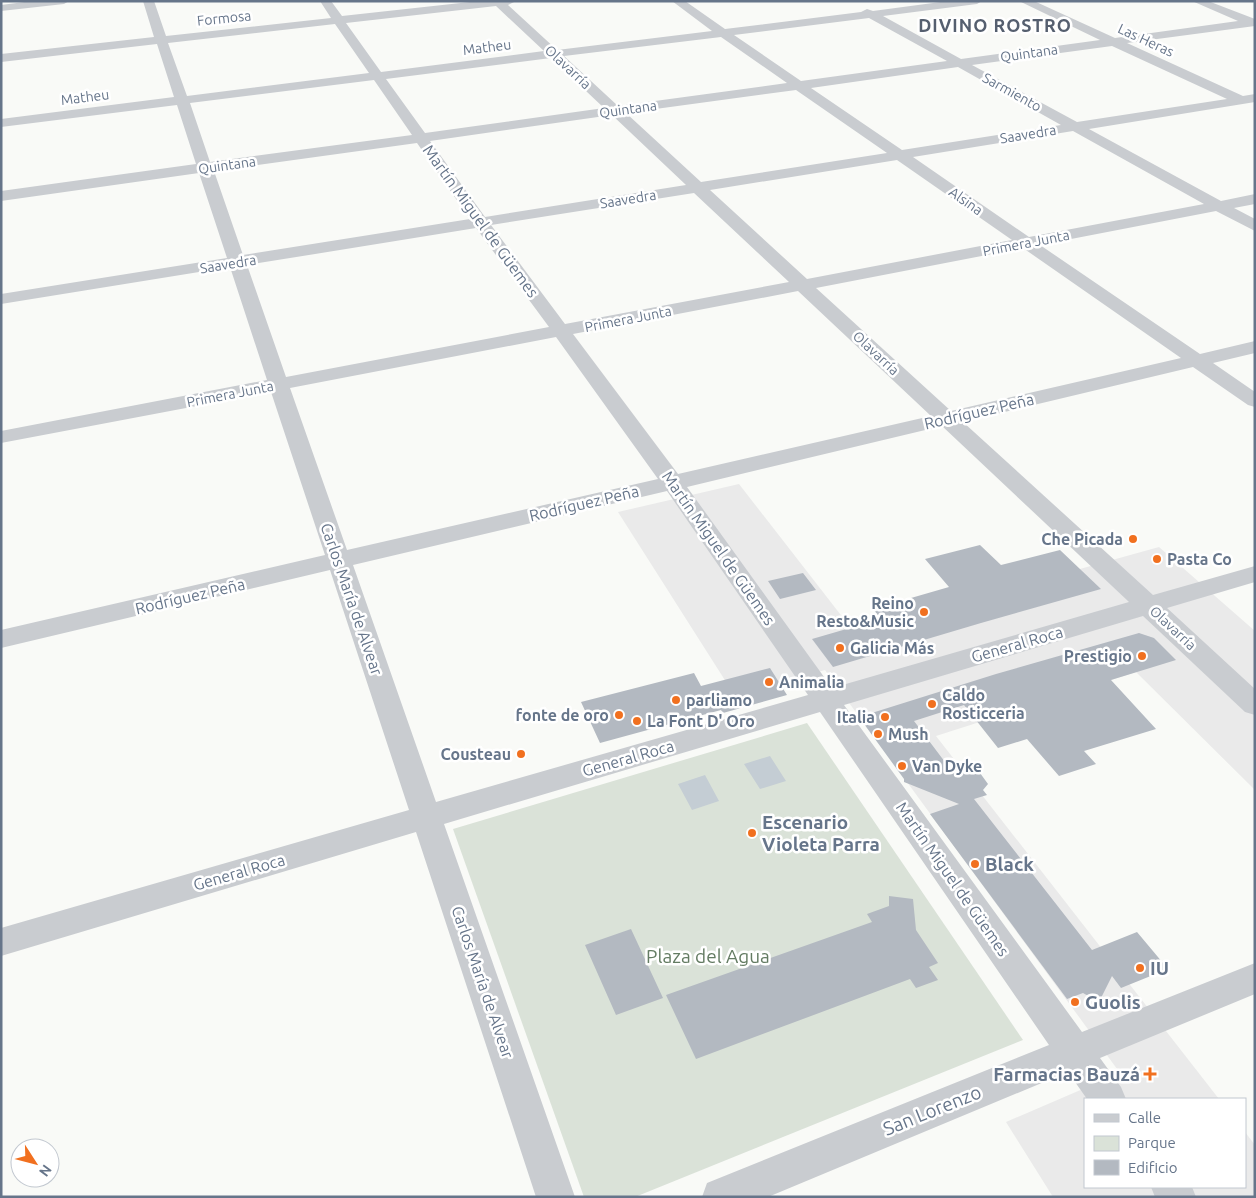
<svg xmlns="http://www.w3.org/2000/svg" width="1256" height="1198" font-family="Ubuntu,sans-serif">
  <rect width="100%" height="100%" fill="#f9faf7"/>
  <path fill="#eaeaea" d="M739,484l115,148 305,-85 96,84v159l-119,-118 -200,64 283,363h-134v88h160v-55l10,13v52h-202l-47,-75 114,-49 -295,-403 -90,26 -117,-184z"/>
  <path fill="#dae2d8" d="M807,723l216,317 -388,157h-51l-131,-368z"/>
  <path fill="#c4cdd4" d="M770,756l16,25 -26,8 -16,-25z
    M705,775l14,26 -27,9 -14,-26z"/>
  <path fill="#b3b9c1" d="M980,545l21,20 59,-15 41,39 -120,34 -148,44 -21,-28 69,-20 -8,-10 76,-22 -24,-28z
    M803,573l13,17 -36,9 -12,-18z
    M1139,633l15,5 22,22 -65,20 45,49 -72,22 12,13 -37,12 -32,-37 -29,9 -34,-43 -50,16 37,49 14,-5 4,5 11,3 8,11 -5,6 4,5 -13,4 118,151 45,-18 31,37 -47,19 -9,-12 -13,26 -16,-9 -16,6 -137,-185 29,-10 -55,-22v-3l-45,-62 137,-43z
    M770,668l17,27 -64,18 -2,-3 -121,33 -19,-41 113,-29 7,13z
    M889,896l24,3 3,31 22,33 -9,4 9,13 -22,8 -6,-9 -214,80 -30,-64 206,-73 -5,-8 22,-8z
    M631,929l32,69 -47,17 -31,-70z"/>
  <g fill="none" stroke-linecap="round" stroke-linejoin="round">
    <path fill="#c9ccd0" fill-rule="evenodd" d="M32,1h37l-5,3 -63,7v-6z
      M143,1h11l12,35 165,-18 -11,-17h11l11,15 137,-15h37l-8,4 49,45 155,-19 -40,-30h13l40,28 136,-17 6,-3 6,2 75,-10h34l-5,3 -94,12 78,43 139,-19 -81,-39h15l81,37 123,-17 -46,-20h16l47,18v7l-128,17 116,53 12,-2v8l-166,27 132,72 34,-7v10l-21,4 21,11v12l-39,-20 -176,34 160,109 55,-13v12l-42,10 42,29v15l-7,-2 -55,-38 -230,55 190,173 102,-29v16l-88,26 88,81v26l-10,-3 -102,-96 -299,89 238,327 173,-69v31l-155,64 21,29 5,12h-39l-19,-27 -300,125h-66l5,-14 342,-138 -229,-333 -376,112 131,373h-39l-120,-365 -415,124v-28l408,-118 -79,-240 -329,78v-18l324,-75 -54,-163 -270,51v-12l266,-51 -37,-113 -229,37v-10l226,-36 -28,-85 -198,28v-10l195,-27 -19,-59 -176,22v-8l173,-22 -17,-53 -156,18v-8l153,-17zM496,6l48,45 -163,21 -35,-49zM869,18l78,43 -146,20 -67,-46zM335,24l34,49 -182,23 -19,-53zM721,37l66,46 -169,23 -54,-50zM1112,46l115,53 -150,23 -105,-57zM551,58l53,50 -179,25 -39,-54zM958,67l103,58 -159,25 -91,-62zM374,80l38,55 -202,27 -20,-59zM796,90l91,63 -186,29 -75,-69zM612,115l74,70 -201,32 -55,-76zM1073,131l131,73 -175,33 -116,-80zM417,143l53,76 -227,36 -29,-84zM897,160l115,80 -205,39 -97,-89zM694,193l95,89 -224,42 -74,-99zM476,228l73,99 -263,50 -39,-112zM1023,248l158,110 -230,53 -135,-123zM798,291l133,125 -253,58 -105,-140zM556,337l102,142 -311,71 -57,-162zM942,426l187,176 -297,86 -145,-201zM667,491l141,204 -372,107 -83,-237z
      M1151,1187h41l4,10h-41z"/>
  </g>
  <g fill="#f1701f" stroke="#fff" stroke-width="2">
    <circle cx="1133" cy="539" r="5"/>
    <circle cx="1157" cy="559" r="5"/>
    <circle cx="924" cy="612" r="5"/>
    <circle cx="840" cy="648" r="5"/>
    <circle cx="1142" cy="656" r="5"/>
    <circle cx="769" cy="682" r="5"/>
    <circle cx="676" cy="700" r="5"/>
    <circle cx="932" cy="704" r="5"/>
    <circle cx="619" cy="715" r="5"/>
    <circle cx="885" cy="717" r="5"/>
    <circle cx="637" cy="721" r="5"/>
    <circle cx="878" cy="734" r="5"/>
    <circle cx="521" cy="754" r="5"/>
    <circle cx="902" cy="766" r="5"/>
    <circle cx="752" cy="833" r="5"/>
    <circle cx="975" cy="864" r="5"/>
    <circle cx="1140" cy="968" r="5"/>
    <circle cx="1075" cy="1002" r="5"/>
    <path d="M1147.5 1066.5h5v5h5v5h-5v5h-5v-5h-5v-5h5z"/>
  </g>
  <g text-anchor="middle" stroke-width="5" stroke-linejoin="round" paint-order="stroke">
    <g font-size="14" fill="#66758a" stroke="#fff">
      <text transform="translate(224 18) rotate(-6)" y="5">Formosa</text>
      <text transform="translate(1146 40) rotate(25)" y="5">Las Heras</text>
      <text transform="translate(487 47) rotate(-7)" y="5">Matheu</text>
      <text transform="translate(1029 53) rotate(-8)" y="5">Quintana</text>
      <text transform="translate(568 67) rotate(43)" y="5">Olavarría</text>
      <text transform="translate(1012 92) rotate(29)" y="5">Sarmiento</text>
      <text transform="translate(85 97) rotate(-7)" y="5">Matheu</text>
      <text transform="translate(628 109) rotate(-8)" y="5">Quintana</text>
      <text transform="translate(1028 134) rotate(-9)" y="5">Saavedra</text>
      <text transform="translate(227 165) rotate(-8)" y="5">Quintana</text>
      <text transform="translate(628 199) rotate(-9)" y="5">Saavedra</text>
      <text transform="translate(966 201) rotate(35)" y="5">Alsina</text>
      <text transform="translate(1026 243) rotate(-11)" y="5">Primera Junta</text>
      <text transform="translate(228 264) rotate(-9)" y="5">Saavedra</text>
      <text transform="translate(628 319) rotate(-11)" y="5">Primera Junta</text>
      <text transform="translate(876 353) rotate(43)" y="5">Olavarría</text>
      <text transform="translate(230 394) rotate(-11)" y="5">Primera Junta</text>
      <text transform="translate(1173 628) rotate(43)" y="5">Olavarría</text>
    </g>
    <g font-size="16" fill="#66758a" stroke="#fff">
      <text transform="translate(481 221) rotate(54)" y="6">Martín Miguel de Güemes</text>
      <text transform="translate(979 411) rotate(-13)" y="6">Rodríguez Peña</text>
      <text transform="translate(584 503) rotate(-13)" y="6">Rodríguez Peña</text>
      <text transform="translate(719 548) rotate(55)" y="6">Martín Miguel de Güemes</text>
      <text transform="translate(190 596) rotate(-13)" y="6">Rodríguez Peña</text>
      <text transform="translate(352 599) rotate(71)" y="6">Carlos María de Alvear</text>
      <text transform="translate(1017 644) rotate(-16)" y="6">General Roca</text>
      <text transform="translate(628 758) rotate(-16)" y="6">General Roca</text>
      <text transform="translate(239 872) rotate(-16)" y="6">General Roca</text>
      <text transform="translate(953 879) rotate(55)" y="6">Martín Miguel de Güemes</text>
      <text transform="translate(483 982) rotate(71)" y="6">Carlos María de Alvear</text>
    </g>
    <g font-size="16" font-weight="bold" fill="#66758a" stroke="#fff" text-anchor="start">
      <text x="1123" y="545" text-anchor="end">Che Picada</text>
      <text x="1167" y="565">Pasta Co</text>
      <text x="914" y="609" text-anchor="end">Reino<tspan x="914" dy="18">Resto&amp;Music</tspan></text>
      <text x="850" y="654">Galicia Más</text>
      <text x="1132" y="662" text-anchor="end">Prestigio</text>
      <text x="779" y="688">Animalia</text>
      <text x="942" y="701">Caldo<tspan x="942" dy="18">Rosticceria</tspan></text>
      <text x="686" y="706">parliamo</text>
      <text x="609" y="721" text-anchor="end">fonte de oro</text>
      <text x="875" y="723" text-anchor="end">Italia</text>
      <text x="647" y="727">La Font D' Oro</text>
      <text x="888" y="740">Mush</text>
      <text x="511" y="760" text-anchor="end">Cousteau</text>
      <text x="912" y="772">Van Dyke</text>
    </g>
    <g font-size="18" font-weight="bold" letter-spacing="1" fill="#555f6f" stroke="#fff">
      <text x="995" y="32">DIVINO ROSTRO</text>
    </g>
    <g font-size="19" font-weight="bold" fill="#66758a" stroke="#fff" text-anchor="start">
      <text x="762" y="829">Escenario<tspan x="762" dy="22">Violeta Parra</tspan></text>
      <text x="985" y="871">Black</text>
      <text x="1150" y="975">IU</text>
      <text x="1085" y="1009">Guolis</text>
      <text x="1140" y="1081" text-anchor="end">Farmacias Bauzá</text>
    </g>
    <g font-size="19" fill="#637b62" stroke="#fff">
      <text x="708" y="963">Plaza del Agua</text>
    </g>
    <g font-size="19" fill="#66758a" stroke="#fff">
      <text transform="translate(932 1110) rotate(-22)" y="7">San Lorenzo</text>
    </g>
  </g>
  <rect width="1256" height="1198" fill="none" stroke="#66758a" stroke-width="5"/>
  <rect x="1084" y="1098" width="162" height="90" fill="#ffffff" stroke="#c2c8d0"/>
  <rect x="1094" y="1114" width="25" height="8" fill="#c9ccd0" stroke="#c2c8d0"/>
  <text x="1128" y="1123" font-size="15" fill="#66758a">Calle</text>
  <rect x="1094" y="1136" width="25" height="15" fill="#dae2d8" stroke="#c2c8d0"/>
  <text x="1128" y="1148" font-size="15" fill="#66758a">Parque</text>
  <rect x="1094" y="1160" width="25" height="15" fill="#b3b9c1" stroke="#c2c8d0"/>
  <text x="1128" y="1173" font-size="15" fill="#66758a">Edificio</text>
  <g transform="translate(35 1163) rotate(126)"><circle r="24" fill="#ffffff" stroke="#c2c8d0"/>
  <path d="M0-4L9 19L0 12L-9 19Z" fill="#f1701f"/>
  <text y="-8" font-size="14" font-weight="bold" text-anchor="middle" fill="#66758a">N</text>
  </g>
</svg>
